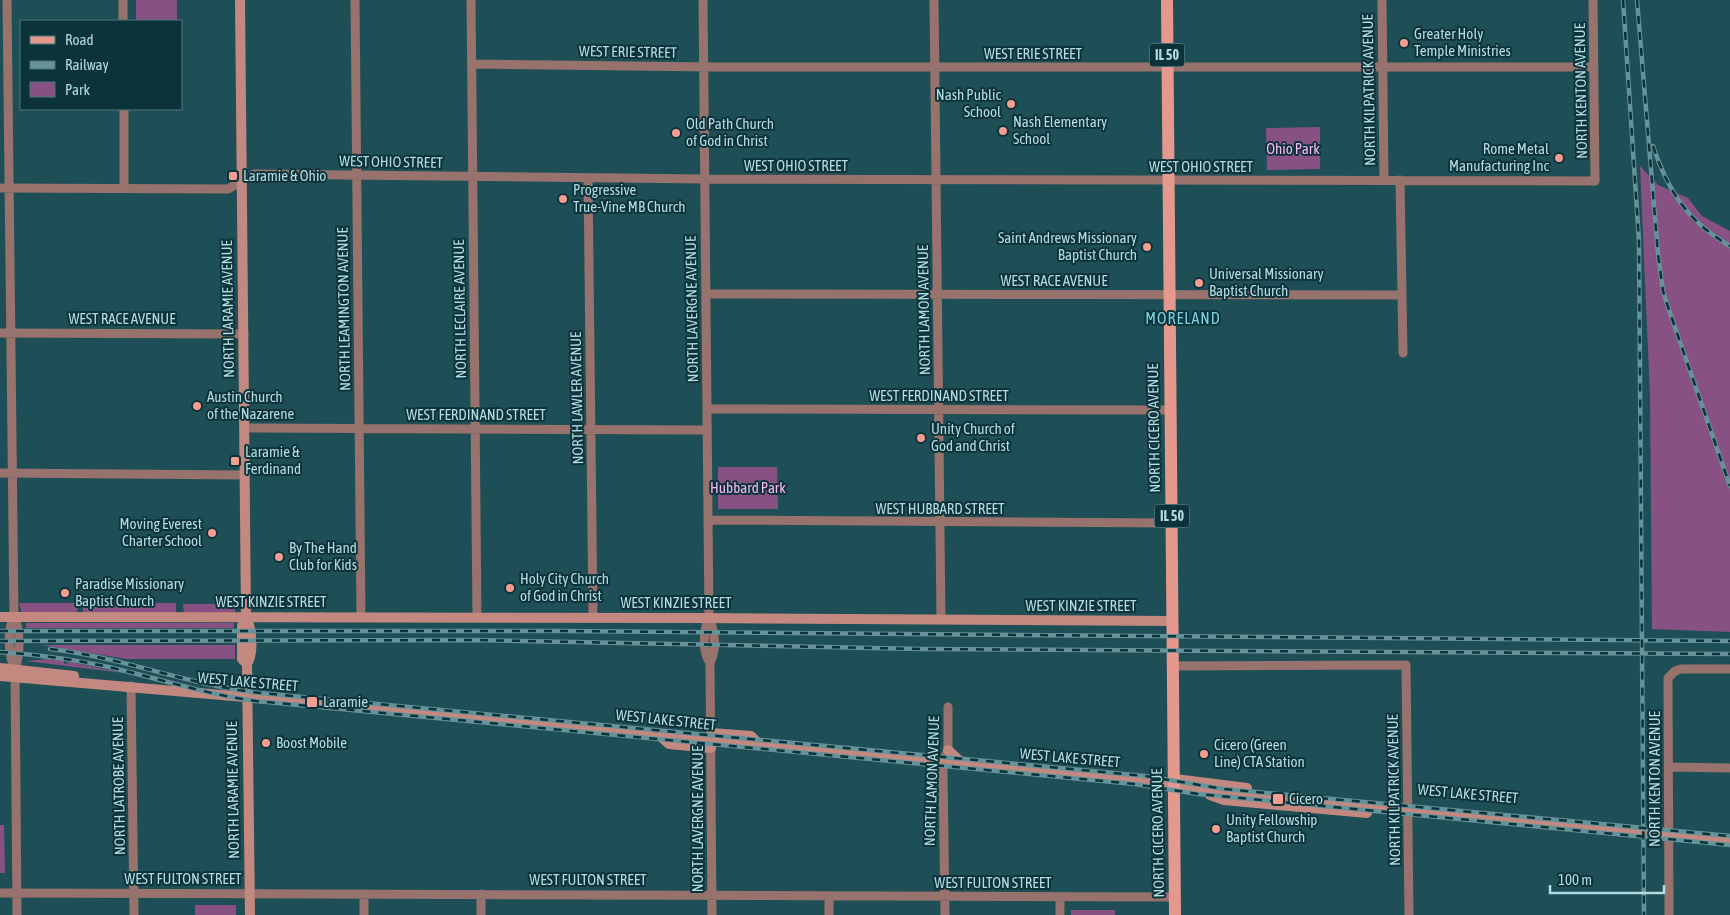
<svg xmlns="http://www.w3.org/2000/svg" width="1730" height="915" font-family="'Asap Condensed',sans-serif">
  <rect width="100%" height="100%" fill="#1f4f56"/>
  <path fill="#875184" d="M136,0h41v21h-41z
    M1320,127v42l-53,1 -1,-42z
    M1640,166l18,19 30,13 14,18 28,15v401l-78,-3 -2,-233z
    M718,467h59l1,42h-60z
    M19,603h59l-1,11h-55z
    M83,603h93v11l-93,-2z
    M183,604h52v10l-51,-1z
    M26,623h208v5h-208z
    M42,645h193v14h-109z
    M48,659l16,2v3l6,-2 53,11 -97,-12z
    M0,825h4l1,48h-5z
    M195,905h41v10h-41z
    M1071,910h44v5h-44z"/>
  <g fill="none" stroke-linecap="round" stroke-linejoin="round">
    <path stroke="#98726c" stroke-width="9" d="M7,0l7,617c7,14 6,38 1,52
      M123,0v21
      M355,0l6,617
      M471,0l6,617
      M703,0l6,618c-6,13 -7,33 1,45
      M934,0l7,620
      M1382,0l2,180
      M472,64l241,3h881
      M124,109v79
      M588,178l5,440
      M1400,180l3,173
      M0,188l228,1 26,-15 451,5 890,2 -2,-181
      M706,294l696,1
      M0,333l244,1
      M707,409l464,1
      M245,428l462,2
      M0,473l245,2
      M708,520l464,3
      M14,617c-7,13 -6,39 1,52l2,246
      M709,618c6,13 8,32 1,45l2,252
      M1173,666l233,-1 3,250
      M131,686l3,229
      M1669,767l61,1
      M0,893l1175,4
      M364,894v21
      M481,894v21
      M829,897v18
      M1060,897v18
      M945,915l-2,-144v-9l5,-12v-43
      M1669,915l-1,-237 7,-7 6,-2h49"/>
    <path stroke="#c3887f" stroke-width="10" d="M240,0l6,617c6,12 8,36 1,47l3,251
      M0,617l698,1 475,3
      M246,617l-4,9v33l5,5
      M0,668l74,8
      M0,676l408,35 735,69 74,12 513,48
      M711,733l40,3 8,8
      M659,735l10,9 42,4
      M948,750l15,14
      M1175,779l72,9
      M1210,795l14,5 143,13"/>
    <path stroke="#e5998e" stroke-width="12" d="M1167,0l8,915"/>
    <g stroke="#66939a" stroke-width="4.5">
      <path id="rail" d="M1623,0l16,241 5,674
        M1637,0l21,254 5,37 6,19 61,176
        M1653,146c15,45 34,75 77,100
        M0,631h563l1167,10
        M0,641l477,-1 444,9 809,5
        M50,649c71,8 138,36 210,44l885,83 79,13 506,47
        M0,652c41,3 81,8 121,18 46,11 89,25 135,31l878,83 64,10 532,51"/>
    </g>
    <use href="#rail" stroke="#0c3339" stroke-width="2.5" stroke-dasharray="8" stroke-linecap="butt"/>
  </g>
  <g fill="#f59d90" stroke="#0c3339" stroke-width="2">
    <circle cx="1404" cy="43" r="5"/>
    <circle cx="1011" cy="104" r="5"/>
    <circle cx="1003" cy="131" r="5"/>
    <circle cx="676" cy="133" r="5"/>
    <circle cx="1559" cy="158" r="5"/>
    <rect x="228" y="171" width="10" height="10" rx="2.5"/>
    <circle cx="563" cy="199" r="5"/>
    <circle cx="1147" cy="247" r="5"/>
    <circle cx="1199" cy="283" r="5"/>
    <circle cx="197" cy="406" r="5"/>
    <circle cx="921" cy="438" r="5"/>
    <rect x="230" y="456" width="10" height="10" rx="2.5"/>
    <circle cx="212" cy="533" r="5"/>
    <circle cx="279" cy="557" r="5"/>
    <circle cx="510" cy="588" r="5"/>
    <circle cx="65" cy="593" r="5"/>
    <rect x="306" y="696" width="12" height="12" rx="2.5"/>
    <circle cx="266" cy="743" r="5"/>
    <circle cx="1204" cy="754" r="5"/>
    <rect x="1272" y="793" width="12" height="12" rx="2.5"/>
    <circle cx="1216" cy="829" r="5"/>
  </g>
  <g text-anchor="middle" stroke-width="4" stroke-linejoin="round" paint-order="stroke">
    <g fill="#0c3339" stroke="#80a9af" stroke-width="1">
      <rect x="1149.5" y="43.5" width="35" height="23" rx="4"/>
      <rect x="1154.5" y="504.5" width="35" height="23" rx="4"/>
    </g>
    <g font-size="14" font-weight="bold" fill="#b2dbe2">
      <text x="1167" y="60">IL 50</text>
      <text x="1172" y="521">IL 50</text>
    </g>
    <g font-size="15" fill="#b2dbe2" stroke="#0c3339" text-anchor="start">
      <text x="1414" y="39">Greater Holy<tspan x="1414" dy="17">Temple Ministries</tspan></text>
      <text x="1001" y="100" text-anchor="end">Nash Public<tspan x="1001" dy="17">School</tspan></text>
      <text x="1013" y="127">Nash Elementary<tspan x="1013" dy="17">School</tspan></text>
      <text x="686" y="129">Old Path Church<tspan x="686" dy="17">of God in Christ</tspan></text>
      <text x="1549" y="154" text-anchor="end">Rome Metal<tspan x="1549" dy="17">Manufacturing Inc</tspan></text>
      <text x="243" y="181">Laramie &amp; Ohio</text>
      <text x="573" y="195">Progressive<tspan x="573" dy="17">True-Vine MB Church</tspan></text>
      <text x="1137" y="243" text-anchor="end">Saint Andrews Missionary<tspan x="1137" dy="17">Baptist Church</tspan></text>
      <text x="1209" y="279">Universal Missionary<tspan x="1209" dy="17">Baptist Church</tspan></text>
      <text x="207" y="402">Austin Church<tspan x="207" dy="17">of the Nazarene</tspan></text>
      <text x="931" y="434">Unity Church of<tspan x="931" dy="17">God and Christ</tspan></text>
      <text x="245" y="457">Laramie &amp;<tspan x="245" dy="17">Ferdinand</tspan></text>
      <text x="202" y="529" text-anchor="end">Moving Everest<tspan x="202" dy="17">Charter School</tspan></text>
      <text x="289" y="553">By The Hand<tspan x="289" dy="17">Club for Kids</tspan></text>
      <text x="520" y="584">Holy City Church<tspan x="520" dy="17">of God in Christ</tspan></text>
      <text x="75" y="589">Paradise Missionary<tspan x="75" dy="17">Baptist Church</tspan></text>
      <text x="323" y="707">Laramie</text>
      <text x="276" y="748">Boost Mobile</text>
      <text x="1214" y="750">Cicero (Green<tspan x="1214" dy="17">Line) CTA Station</tspan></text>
      <text x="1289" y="804">Cicero</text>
      <text x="1226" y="825">Unity Fellowship<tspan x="1226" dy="17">Baptist Church</tspan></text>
    </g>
    <g font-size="15" fill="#b2dbe2" stroke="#0c3339">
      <text transform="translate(628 52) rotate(1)" y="5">WEST ERIE STREET</text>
      <text x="1033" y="59">WEST ERIE STREET</text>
      <text transform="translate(1369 90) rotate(-91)" y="5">NORTH KILPATRICK AVENUE</text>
      <text transform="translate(1581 91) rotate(-91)" y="5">NORTH KENTON AVENUE</text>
      <text transform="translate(391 162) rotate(1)" y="5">WEST OHIO STREET</text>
      <text x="796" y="171">WEST OHIO STREET</text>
      <text x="1201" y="172">WEST OHIO STREET</text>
      <text x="1054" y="286">WEST RACE AVENUE</text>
      <text transform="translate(228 309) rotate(-91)" y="5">NORTH LARAMIE AVENUE</text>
      <text transform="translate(344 309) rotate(-91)" y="5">NORTH LEAMINGTON AVENUE</text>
      <text transform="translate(460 309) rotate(-91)" y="5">NORTH LECLAIRE AVENUE</text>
      <text transform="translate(692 309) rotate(-91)" y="5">NORTH LAVERGNE AVENUE</text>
      <text transform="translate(924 310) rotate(-91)" y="5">NORTH LAMON AVENUE</text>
      <text x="122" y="324">WEST RACE AVENUE</text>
      <text x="939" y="401">WEST FERDINAND STREET</text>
      <text transform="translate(577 398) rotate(-91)" y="5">NORTH LAWLER AVENUE</text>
      <text x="476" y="420">WEST FERDINAND STREET</text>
      <text transform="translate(1154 428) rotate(-91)" y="5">NORTH CICERO AVENUE</text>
      <text x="940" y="514">WEST HUBBARD STREET</text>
      <text x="271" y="607">WEST KINZIE STREET</text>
      <text x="676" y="608">WEST KINZIE STREET</text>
      <text x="1081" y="611">WEST KINZIE STREET</text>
      <text transform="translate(248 682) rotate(5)" y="5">WEST LAKE STREET</text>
      <text transform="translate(666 720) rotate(6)" y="5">WEST LAKE STREET</text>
      <text transform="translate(1070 758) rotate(5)" y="5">WEST LAKE STREET</text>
      <text transform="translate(1655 779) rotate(-90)" y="5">NORTH KENTON AVENUE</text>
      <text transform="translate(932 781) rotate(-88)" y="5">NORTH LAMON AVENUE</text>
      <text transform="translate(119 786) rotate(-91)" y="5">NORTH LATROBE AVENUE</text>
      <text transform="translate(233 790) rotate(-91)" y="5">NORTH LARAMIE AVENUE</text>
      <text transform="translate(1394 790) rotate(-91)" y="5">NORTH KILPATRICK AVENUE</text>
      <text transform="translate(1468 794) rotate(5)" y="5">WEST LAKE STREET</text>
      <text transform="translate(698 819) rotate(-90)" y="5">NORTH LAVERGNE AVENUE</text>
      <text transform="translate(1158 833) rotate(-91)" y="5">NORTH CICERO AVENUE</text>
      <text x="183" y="884">WEST FULTON STREET</text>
      <text x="588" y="885">WEST FULTON STREET</text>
      <text x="993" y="888">WEST FULTON STREET</text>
    </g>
    <g font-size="15" fill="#f8b5f3" stroke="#0c3339">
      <text x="1293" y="154">Ohio Park</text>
      <text x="748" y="493">Hubbard Park</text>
    </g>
    <g font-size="16" letter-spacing="1" fill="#79d2e1" stroke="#0c3339">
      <text x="1183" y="324">MORELAND</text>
    </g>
  </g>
  <rect x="20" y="20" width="162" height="90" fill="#0c3339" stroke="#4e767d"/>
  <rect x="30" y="36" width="25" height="8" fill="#e5998e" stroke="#4e767d"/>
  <text x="65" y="45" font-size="15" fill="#b2dbe2">Road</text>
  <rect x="30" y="61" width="25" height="8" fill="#66939a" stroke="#4e767d"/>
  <text x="65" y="70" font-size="15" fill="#b2dbe2">Railway</text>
  <rect x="30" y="82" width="25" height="15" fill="#875184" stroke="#4e767d"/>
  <text x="65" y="95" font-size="15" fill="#b2dbe2">Park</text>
  <path d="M1550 885v8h114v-8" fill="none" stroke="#b2dbe2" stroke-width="2.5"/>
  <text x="1558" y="885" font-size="15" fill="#b2dbe2" stroke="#0c3339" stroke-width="4" paint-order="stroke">100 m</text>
</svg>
